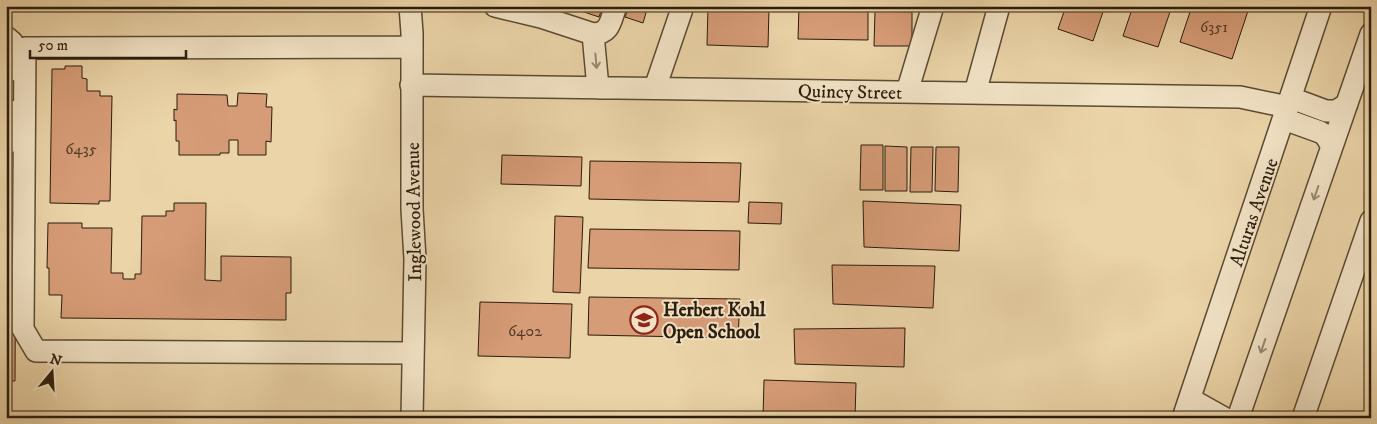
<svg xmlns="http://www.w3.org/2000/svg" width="1377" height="424" font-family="'IM FELL DW Pica',serif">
  <rect width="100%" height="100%" fill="#ebd4a8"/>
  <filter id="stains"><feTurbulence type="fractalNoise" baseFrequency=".004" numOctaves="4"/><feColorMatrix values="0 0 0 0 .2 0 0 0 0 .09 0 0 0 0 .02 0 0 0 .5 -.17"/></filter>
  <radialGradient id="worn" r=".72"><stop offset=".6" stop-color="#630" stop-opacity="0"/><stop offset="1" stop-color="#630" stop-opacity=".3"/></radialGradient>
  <path fill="#d69c77" stroke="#2b1c0c" d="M566,6h37l-4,11z
    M629,6h19l-5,17 -18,-6z
    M708,6l61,2 -1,39 -61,-2z
    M799,6h69v34l-70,-1z
    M1066,6h39l-12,35 -35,-12z
    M1133,6h39l-14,41 -35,-11z
    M1192,6h42l14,5 -16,48 -52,-17z
    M875,11l37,1v34h-38z
    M65,66h17v12l5,1v12h13v5h12l-2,105h-11v3l-49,-1 2,-134h13z
    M238,93l29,1 -1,13h6l-1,35 -5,-1v14h-28v-15h-9v13h-9v2h-41v-14h-3v-21l-2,1v-12l3,1v-16l50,1 1,11h9z
    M861,145h22v45h-23z
    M885,146l22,1v44h-22z
    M911,147h22l-1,45h-22z
    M936,147h23l-1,45 -23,-1z
    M502,155l80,2 -1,29 -80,-2z
    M590,161l151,2 -2,39 -150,-3z
    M6,181h10l-1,200h-9z
    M863,201l98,4 -2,46 -95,-4z
    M749,202l33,1 -1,21 -33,-1z
    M174,203h32l-1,77 16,1v-25l70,1v36h-5v27l-225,-2 1,-23h-13v-27h-2l1,-45h34v5h30l-1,45h12v6h12v-5h6l1,-58h24v-5h8z
    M555,216l28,1 -3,76 -27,-1z
    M590,229l150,2 -1,39 -151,-2z
    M832,265l103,1 -2,42 -100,-4z
    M589,297l151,2 -2,39 -150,-3z
    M480,302l92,2 -2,54 -92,-2z
    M905,328l-1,39 -109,-3 -1,-35z
    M764,380l92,3 -1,35h-92z"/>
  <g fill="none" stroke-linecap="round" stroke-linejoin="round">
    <g stroke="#5b4a33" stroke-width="24">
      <path id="minor" d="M410,6l2,27v176l3,50 -3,159
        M495,6l46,11
        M545,6l-4,11 52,17c18,-1 17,-13 23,-28
        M593,34l5,54
        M6,37l6,5 -1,28
        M412,47l-387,1 -2,281 13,22 377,2
        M411,85l829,12 48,10
        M655,88l28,-82
        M907,92l26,-86
        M975,93l24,-87
        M1291,98l35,13h10l11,-7
        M1284,119l36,13 5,3 7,11
        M6,144c7,-8 5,-23 5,-33
        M1190,399l34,19
        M1183,418l138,-412
        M1238,418l133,-384
        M1303,418l68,-197"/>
    </g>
    <use href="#minor" stroke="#f2e3c6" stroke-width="21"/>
  </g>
  <defs><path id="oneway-shaft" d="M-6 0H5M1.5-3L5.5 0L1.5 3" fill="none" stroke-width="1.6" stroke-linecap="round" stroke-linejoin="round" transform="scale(1.25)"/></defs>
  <g stroke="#988972">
    <use href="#oneway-shaft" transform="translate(596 61) rotate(85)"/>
    <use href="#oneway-shaft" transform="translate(1316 193) rotate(109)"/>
    <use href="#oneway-shaft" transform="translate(1263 346) rotate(109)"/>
  </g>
  <defs>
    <g id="school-ring" transform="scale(1.4375)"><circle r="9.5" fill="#f2e3c6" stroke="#8f2418" stroke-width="1.5"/><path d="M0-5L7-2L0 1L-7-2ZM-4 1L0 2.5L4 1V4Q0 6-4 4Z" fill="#8f2418"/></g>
  </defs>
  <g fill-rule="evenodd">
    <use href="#school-ring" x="644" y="320"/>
  </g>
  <g text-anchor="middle" stroke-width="4" stroke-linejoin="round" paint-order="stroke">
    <g font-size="16" fill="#563c27">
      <text x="1214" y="32">6351</text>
      <text x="81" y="154">6435</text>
      <text x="525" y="336">6402</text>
    </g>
    <g font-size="19" fill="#2b1c0c" stroke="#f2e3c6">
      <text transform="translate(850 91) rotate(1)" y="7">Quincy Street</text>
      <text transform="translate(413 212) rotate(-91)" y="7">Inglewood Avenue</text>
      <text transform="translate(1253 212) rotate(-71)" y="7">Alturas Avenue</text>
    </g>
    <g font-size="19" font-weight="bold" fill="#2b1c0c" stroke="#f2e3c6" text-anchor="start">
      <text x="663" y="316">Herbert Kohl<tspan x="663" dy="22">Open School</tspan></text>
    </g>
  </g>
  <rect width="1377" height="424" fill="none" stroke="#ebd4a8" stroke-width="25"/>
  <rect x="8" y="8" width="1362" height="409" fill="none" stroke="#2b1c0c" stroke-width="2.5"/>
  <rect x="12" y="12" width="1352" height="399" fill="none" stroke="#2b1c0c"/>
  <g transform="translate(52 372) rotate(18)" stroke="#f2e3c6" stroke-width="4" paint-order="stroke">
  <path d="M0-4L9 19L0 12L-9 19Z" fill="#2b1c0c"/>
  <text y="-8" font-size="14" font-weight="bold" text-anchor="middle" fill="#2b1c0c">N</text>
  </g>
  <path d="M30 50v8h156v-8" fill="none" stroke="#2b1c0c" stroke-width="2.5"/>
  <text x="38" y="50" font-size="15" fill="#2b1c0c" stroke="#f2e3c6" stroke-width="4" paint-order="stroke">50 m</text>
  <rect width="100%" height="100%" filter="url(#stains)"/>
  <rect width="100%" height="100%" fill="url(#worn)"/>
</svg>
